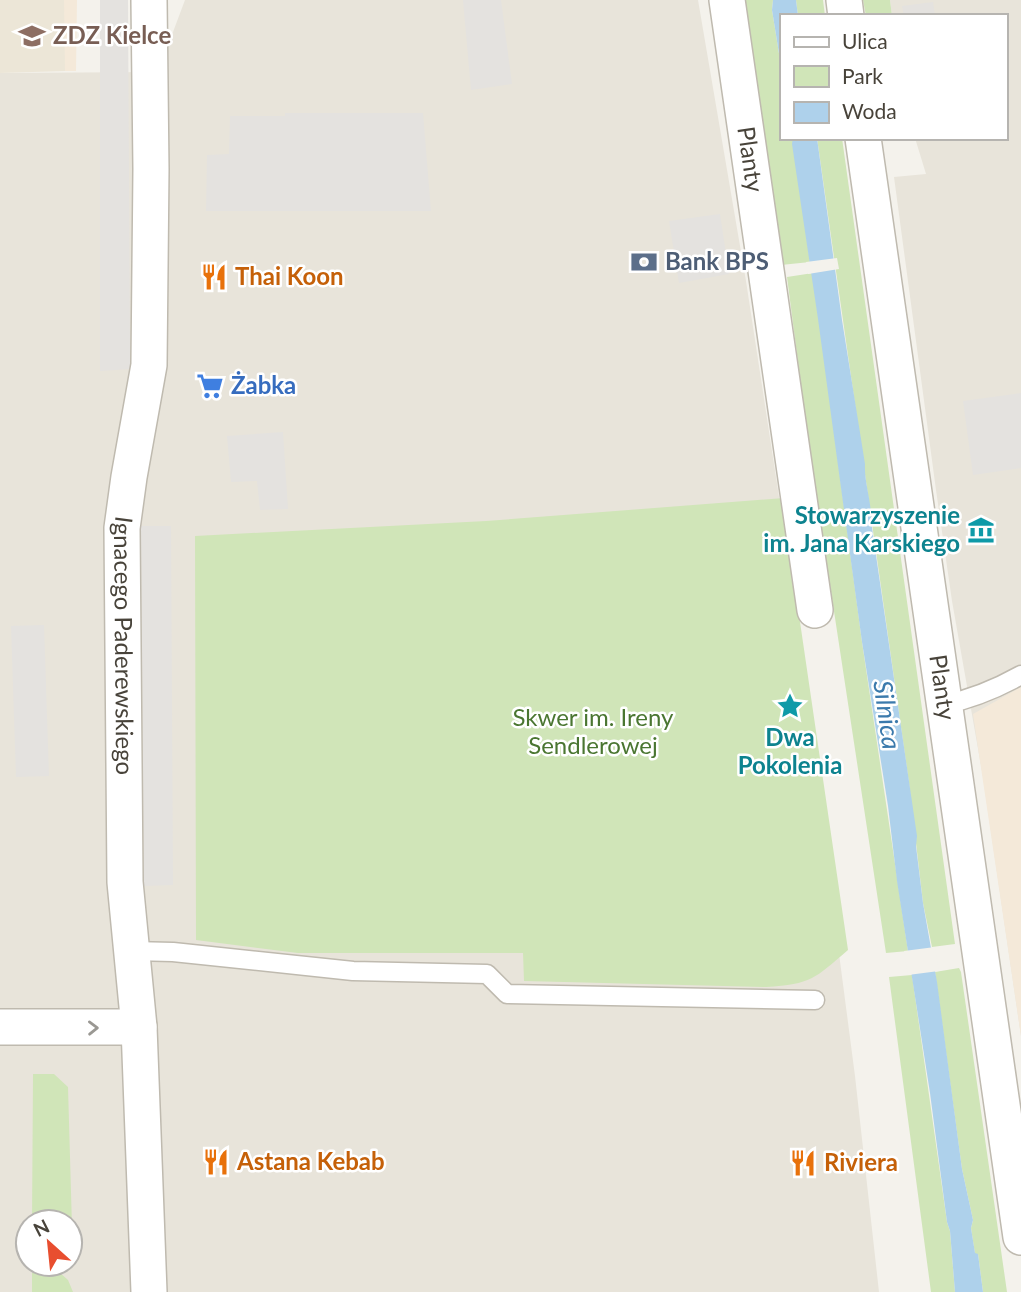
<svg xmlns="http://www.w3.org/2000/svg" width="1021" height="1292" font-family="Lato,sans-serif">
  <rect width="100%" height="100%" fill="#f4f2ec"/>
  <path fill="#e8e4da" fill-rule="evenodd" d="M185,0h513l48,281 35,229 74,566 24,216h-879v-1219l158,-1zM28,1222h42v42h-42z
    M890,0h131v1036l-38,-259 -31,-176 -16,-111 -42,-313 32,-3 -11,-36h90v-122h-113z"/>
  <path fill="#f4e9d9" d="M0,0h77l-1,71h-11z
    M1021,687v349l-48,-322z"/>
  <path fill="#ece6d7" d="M0,0h64l1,71 -65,2z"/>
  <path fill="#d0e5b8" d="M742,0h31l-1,10 9,56v72h12l17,124 -29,3z
    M796,0h27l2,16h-27z
    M863,0h27l2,16h-26z
    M817,138h25l113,806 -23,3 -9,-44 -14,-120z
    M813,273l49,369 46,309 -22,2 -77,-506 -22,-170z
    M784,498l8,84 7,33 49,335c-34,29 -36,34 -82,37l-242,-6 -1,-28h-225l-102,-13 -1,-404 291,-15z
    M959,968l2,4 46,320h-24l-5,-38h-3l-4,-26 2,-8 -11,-51 -27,-197z
    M912,975l35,247 3,9 5,61h-24l-42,-315z
    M33,1074h21l14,13 4,140 -2,7v-12h-38z
    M59,1272l9,8 5,12h-41v-19z"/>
  <path fill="#e4e2df" d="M100,0h28l2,347v22l-30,2z
    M463,0h38l11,84 -41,6z
    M933,2l2,14h-31l-2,-10z
    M285,113h138l8,98h-225l1,-56 22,-1 1,-38h55z
    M720,214l9,60 -50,9 -10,-62z
    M1021,393v75l-48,7 -10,-74z
    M283,432l5,77 -28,1 -3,-29 -26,1 -4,-46z
    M141,526h30l2,359 -29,1z
    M44,625l5,151 -33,1 -5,-151z"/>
  <path fill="#aed1eb" d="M773,0h23l2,16h-17v50l-9,-56z
    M793,138h24l25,182 23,144c-1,19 7,38 6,57l46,315 -1,10 7,57 14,79 25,187 11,51 -2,8 4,25 3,1 5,38h-28l-5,-61 -3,-9 -17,-129 -33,-212 -9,-75 -26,-164 -44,-323 -26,-175z"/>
  <path fill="#f4f2ec" d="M837,258l2,11 -31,5 -2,-12z
    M935,947l4,24 -31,4 -4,-24z"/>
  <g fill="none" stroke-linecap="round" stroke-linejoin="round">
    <g stroke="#bfbaaf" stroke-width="21">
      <path id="lane" d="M943,705c29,-6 53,-16 78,-30
        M132,951l41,1 180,19 134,3 20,20 308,6"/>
    </g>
    <g stroke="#bfbaaf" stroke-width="38">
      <g id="street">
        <path id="s1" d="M149,0l2,169 -2,196 -20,112 -7,51 3,354 14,145 10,265"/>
        <path id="s2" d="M727,0l88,610"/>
        <path d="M844,0l2,16"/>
        <path id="s3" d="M863,138l158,1099"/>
        <path d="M0,1027h139"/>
      </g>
    </g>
    <use href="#lane" stroke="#fff" stroke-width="18"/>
    <use href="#street" stroke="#fff" stroke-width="35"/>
  </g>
  <defs><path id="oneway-chevron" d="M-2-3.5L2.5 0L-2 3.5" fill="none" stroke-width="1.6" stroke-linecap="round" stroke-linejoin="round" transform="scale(1.75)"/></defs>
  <use stroke="#9a9893" href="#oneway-chevron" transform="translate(93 1028) rotate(-1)"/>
  <defs>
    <g id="school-bare" transform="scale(2.1)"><path d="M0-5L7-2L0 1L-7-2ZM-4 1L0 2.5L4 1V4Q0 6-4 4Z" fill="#8d6e63" stroke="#fff" stroke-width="2.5" paint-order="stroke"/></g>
    <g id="bank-bare" transform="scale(2.1)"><path d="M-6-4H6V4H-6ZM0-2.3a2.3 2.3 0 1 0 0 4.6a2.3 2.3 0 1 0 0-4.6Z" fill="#5c6f8a" stroke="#fff" stroke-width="2.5" paint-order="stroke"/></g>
    <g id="restaurant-bare" transform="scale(2.1)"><path d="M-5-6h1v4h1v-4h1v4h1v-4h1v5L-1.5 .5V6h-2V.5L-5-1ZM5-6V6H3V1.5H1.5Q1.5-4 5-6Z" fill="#e8710a" stroke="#fff" stroke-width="2.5" paint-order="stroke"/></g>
    <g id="supermarket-bare" transform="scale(2.1)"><path d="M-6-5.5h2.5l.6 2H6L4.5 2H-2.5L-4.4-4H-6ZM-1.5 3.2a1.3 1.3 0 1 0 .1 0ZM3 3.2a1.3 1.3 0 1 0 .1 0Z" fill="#3f7fe0" stroke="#fff" stroke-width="2.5" paint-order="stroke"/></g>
    <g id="museum-bare" transform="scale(2.1)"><path d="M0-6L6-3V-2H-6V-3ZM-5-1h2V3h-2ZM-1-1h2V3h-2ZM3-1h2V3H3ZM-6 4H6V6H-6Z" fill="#0f9aa8" stroke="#fff" stroke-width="2.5" paint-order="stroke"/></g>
    <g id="sight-bare" transform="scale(2.1)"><path d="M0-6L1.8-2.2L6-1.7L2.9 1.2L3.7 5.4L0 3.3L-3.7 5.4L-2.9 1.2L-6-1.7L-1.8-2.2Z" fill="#0f9aa8" stroke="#fff" stroke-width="2.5" paint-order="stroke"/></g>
  </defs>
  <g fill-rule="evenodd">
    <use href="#school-bare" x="32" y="36"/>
    <use href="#bank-bare" x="644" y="262"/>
    <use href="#restaurant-bare" x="214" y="277"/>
    <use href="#supermarket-bare" x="210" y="386"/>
    <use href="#museum-bare" x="981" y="530"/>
    <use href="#sight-bare" x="790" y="706"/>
    <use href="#restaurant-bare" x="216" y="1162"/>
    <use href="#restaurant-bare" x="803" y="1163"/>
  </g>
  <g text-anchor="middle" stroke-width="5" stroke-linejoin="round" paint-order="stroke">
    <g font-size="24" font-weight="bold" fill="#785e54" stroke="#fff" text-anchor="start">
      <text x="53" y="44">ZDZ Kielce</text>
    </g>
    <g font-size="24" fill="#48433a" stroke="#fff">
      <text dy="8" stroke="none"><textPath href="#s2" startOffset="161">Planty</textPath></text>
      <text dy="8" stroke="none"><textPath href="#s1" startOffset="648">Ignacego Paderewskiego</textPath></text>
      <text dy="8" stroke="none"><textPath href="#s3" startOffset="555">Planty</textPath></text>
    </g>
    <g font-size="24" font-weight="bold" fill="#4e5e75" stroke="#fff" text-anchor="start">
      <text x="665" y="270">Bank BPS</text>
    </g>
    <g font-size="24" font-weight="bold" fill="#c56008" stroke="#fff" text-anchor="start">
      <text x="235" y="285">Thai Koon</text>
      <text x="237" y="1170">Astana Kebab</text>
      <text x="824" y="1171">Riviera</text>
    </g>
    <g font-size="24" font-weight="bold" fill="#366cbe" stroke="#fff" text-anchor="start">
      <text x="231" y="394">Żabka</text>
    </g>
    <g font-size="24" font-weight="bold" fill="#0d838f" stroke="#fff" text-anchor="end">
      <text x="960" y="524">Stowarzyszenie<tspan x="960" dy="28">im. Jana Karskiego</tspan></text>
      <text x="790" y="746" text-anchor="middle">Dwa<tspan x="790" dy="28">Pokolenia</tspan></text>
    </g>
    <g font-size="24" fill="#4a7631" stroke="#fff">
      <text x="593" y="726">Skwer im. Ireny<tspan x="593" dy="28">Sendlerowej</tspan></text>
    </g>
    <g font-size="26" font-style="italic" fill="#3b7aac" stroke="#fff">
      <text transform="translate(887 715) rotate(82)" y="9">Silnica</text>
    </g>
  </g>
  <rect x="780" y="14" width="228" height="126" fill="#ffffff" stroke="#b6b4b0" stroke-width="2"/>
  <rect x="794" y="37" width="35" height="10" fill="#ffffff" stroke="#b6b4b0" stroke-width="2"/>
  <text x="842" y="49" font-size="21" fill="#48433a">Ulica</text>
  <rect x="794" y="66" width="35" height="21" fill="#d0e5b8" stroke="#b6b4b0" stroke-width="2"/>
  <text x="842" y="84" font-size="21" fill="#48433a">Park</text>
  <rect x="794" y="102" width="35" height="21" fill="#aed1eb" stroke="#b6b4b0" stroke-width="2"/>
  <text x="842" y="119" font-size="21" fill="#48433a">Woda</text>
  <g transform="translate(49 1243) rotate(333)"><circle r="33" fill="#ffffff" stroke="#b6b4b0" stroke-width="2"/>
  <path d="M0-5L12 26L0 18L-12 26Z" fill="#e84e2f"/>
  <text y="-10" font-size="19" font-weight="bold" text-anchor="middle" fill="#48433a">N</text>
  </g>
</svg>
